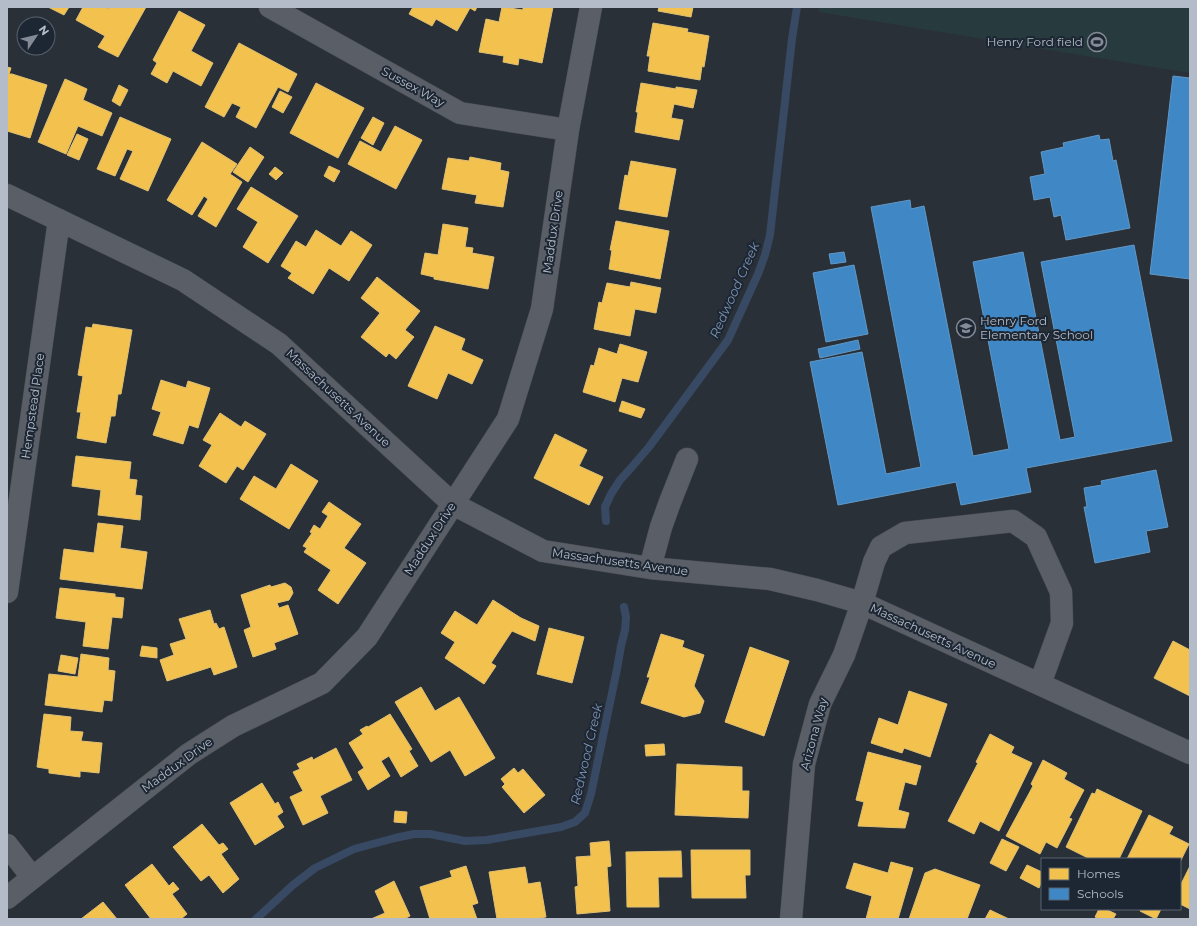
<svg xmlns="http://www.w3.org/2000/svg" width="1197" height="926" font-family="Montserrat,sans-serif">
  <rect width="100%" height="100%" fill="#2a3038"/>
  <path fill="#273a3e" d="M819,7h371v66l-371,-61z"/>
  <path fill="#f2c14e" stroke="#dfc073" d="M48,7h21l-5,8z
    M83,7h22l3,2 1,-2h37l-28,50 -20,-10 7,-11 -29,-16z
    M413,7h64l-2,4 -5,-3 -13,23 -21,-12 -4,7 -23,-12z
    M502,7l21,3v-3h30l-11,56 -23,-5 -1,7 -15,-3 1,-6 -25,-4 7,-33 13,3z
    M659,7h34l-2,10 -33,-6z
    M179,11l26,14 -14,26 22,12 -12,23 -28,-15 -6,12 -16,-9 6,-11 -4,-3z
    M653,23l35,6 -1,3 22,4 -5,31 -2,-1 -2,14 -52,-9 2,-15h-3z
    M239,43l58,31 -9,18 -10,-5 -22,41 -20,-11 5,-10 -9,-4 -8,14 -19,-10z
    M7,67l4,1 -2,6h3l35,11 -17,53 -23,-7v-24l1,-5 -1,-1z
    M65,79l22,10 -4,11 29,13 -10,23 -24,-10 -12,28 -28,-12z
    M316,83l48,25 -26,50 -48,-25z
    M641,83l35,6v-2l21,3 -4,18 -19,-4 -3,14 12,2 -4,20 -44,-8 3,-20h-2z
    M119,85l9,5 -8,16 -8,-5z
    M280,91l12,6 -9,16 -11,-6z
    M120,117l51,22 -23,52 -28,-12 13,-28 -6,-2 -12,27 -18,-7z
    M373,117l11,6 -11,22 -12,-7z
    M395,126l27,14 -26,49 -48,-25 12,-23 21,11z
    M77,134l11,5 -9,21 -12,-5z
    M202,142l35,22 -7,10 12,8 -26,45 -18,-11 10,-17 -4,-3 -12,19 -25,-15z
    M250,147l14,10 -16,25 -15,-10z
    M470,157l31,6 -1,7 9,2 -6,35 -28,-4 2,-8 -35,-6 6,-31 21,3z
    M631,161l45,8 -9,48 -48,-8 6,-34 3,1z
    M329,166l11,5 -6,11 -10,-6z
    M275,167l8,6 -7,7 -7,-6z
    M251,187l47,29 -30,47 -25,-16 15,-25 -21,-13z
    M616,221l53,10 -9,48 -51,-10 3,-19h-2z
    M443,224l25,4 -3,19 8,1 -1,5 22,4 -6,32 -54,-10v-2l-13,-3 4,-21 13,2z
    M316,230l25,16 10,-15 21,14 -23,36 -20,-13 -16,26 -25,-16 4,-5 -11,-7 15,-25 10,6z
    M377,277l43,34 -15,19 9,7 -18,22 -7,-6 -3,4 -25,-20 19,-24 -19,-15z
    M631,282l30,6 -5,25 -21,-4 -5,27 -36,-7 5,-27 3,1 5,-20 23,4z
    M93,324l39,6 -11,64h-3l-3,22h-4l-5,27 -29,-5 4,-26h-4l6,-36 -5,-1 8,-48 6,1z
    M435,326l30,13 -4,11 22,10 -11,24 -24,-11 -11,26 -29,-13z
    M620,344l27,8 -9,30 -16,-4 -7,24 -32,-10 8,-27 3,1 5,-18 18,6z
    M161,380l25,8 2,-7 22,7 -12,40 -9,-3 -6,19 -30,-9 8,-23 -9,-3z
    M622,401l23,8 -4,9 -22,-7z
    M220,413l21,14 4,-6 21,13 -23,36 -6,-4 -11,17 -27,-17 13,-21 -9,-5z
    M555,434l32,16 -8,16 24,11 -14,28 -55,-27z
    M76,456l55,6 -2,17 8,1 -2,15 7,1 -2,24 -42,-5 3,-25 -29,-4z
    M291,464l27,17 -29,48 -49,-30 14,-23 22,13z
    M329,502l32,22 -17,24 22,15 -28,41 -20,-14 13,-20 -27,-18 3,-4 -4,-2 9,-13 -2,-1 4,-7 6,4 8,-13 -6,-4z
    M98,523l25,3 -3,22 27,4 -5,37 -82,-10 4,-30 30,4z
    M285,583l6,4 2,6 -4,7 -12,3 2,5 9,-3 10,29 -24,9 2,6 -23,8 -9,-27 7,-3 -10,-32 29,-10 1,2z
    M60,588l55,6v3l9,1 -2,20 -10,-1 -4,32 -25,-3 3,-24 -30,-4z
    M493,600l28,18 18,8 -4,15 -23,-10 -21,32 5,3 -12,18 -39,-26 10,-16 -14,-9 14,-22 22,14z
    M210,610l4,14 2,-1 3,6 5,-2 13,40 -23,8 -3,-8 -44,14 -7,-21 14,-5 -4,-11 16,-5 -7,-20z
    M549,628l35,9 -12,46 -35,-9z
    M661,634l23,7 -2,6 22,8 -10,31 10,15 -4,12 -16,4 -43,-14 9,-26h-3z
    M1173,641l17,9v46l-36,-18z
    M142,646l15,2v10l-17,-2z
    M750,647l39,14 -25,75 -39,-14z
    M81,654l28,4 -1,12 7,1 -3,30 -8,-1 -2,12 -57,-7 4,-31 29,3z
    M61,655l17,3 -3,16 -17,-3z
    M421,687l14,24 24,-14 36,61 -30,18 -15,-26 -19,12 -36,-60z
    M909,691l38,13 -17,53 -26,-9 -2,5 -31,-10 8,-25 19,7z
    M44,714l27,3 -1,14 13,1 -2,9 21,2 -3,30 -19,-2v6l-31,-4v-4l-12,-2z
    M390,714l22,35 -3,2 9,15 -17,11 -12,-21 -8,5 9,15 -22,14 -10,-18 6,-4 -15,-25 14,-9 -3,-4 7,-4 1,1z
    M990,734l24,13 -3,6 21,10 -33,68 -19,-10 -6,13 -26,-13 30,-58 -2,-1z
    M664,744l1,11 -19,1 -1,-11z
    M336,748l16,32 -32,16 8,17 -25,12 -13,-28 13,-6 -10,-19 7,-3 -3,-5 15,-7 1,3z
    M868,752l53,14 -5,19 -11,-3 -7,28 11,3 -4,15 -47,-2 6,-24 -8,-2z
    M1043,760l24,13 -3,6 20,11 -15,28 3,1 -15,29 -11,-6 -6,12 -34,-18 27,-50 -2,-2z
    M677,764l65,3v24h7l-1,27 -73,-3z
    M514,768l4,5 5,-4 22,26 -21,18 -22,-26 3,-3 -4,-5z
    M262,783l13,21 3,-2 5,10 -6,4 7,11 -29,18 -25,-42z
    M1097,789l45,22 -23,48h-29l-24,-12 26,-54 3,1z
    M395,811l12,1 -1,11 -12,-1z
    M1149,815l24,12 -4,7 20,10 -9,18v-3h-53z
    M202,824l17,21 4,-2 5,6 -7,5 18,25 -16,14 -14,-18 -8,6 -28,-34z
    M1002,839l17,8 -13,24 -16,-8z
    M609,841l2,25 -4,1 3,44 -33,3 -2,-27 3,-1 -2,-29 15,-1 -1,-13z
    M691,850h59v25h-5l1,23h-54z
    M681,851l1,26h-24l1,30h-32l-1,-55z
    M891,862l22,6 -15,51h-32l6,-23 -26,-8 8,-25 34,10z
    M152,864l17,22 4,-4 6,7 -7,5 15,20 -6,5h-17l-2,-2 -2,2h-9l-26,-34z
    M1027,865l15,7v9l-3,7 -19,-10z
    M466,866l12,37 -6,2 5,14h-47l-10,-32 32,-10 -2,-6z
    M1190,866v43l-10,-5v-18z
    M525,867l3,17 12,-2 6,35 -13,2h-36l-8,-47z
    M935,869l45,16 -13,34h-58l16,-46z
    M394,881l16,35 -6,3h-33l14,-6 -10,-22z
    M103,902l14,17h-36z
    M1099,909h6l11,5 -3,5h-14l-4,-2z
    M1141,909h20l-5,10 -16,-8z
    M990,910l19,9h-24z"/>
  <path fill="#3f88c5" stroke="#6298c6" d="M1173,76l17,2v201l-40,-5z
    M1099,135l1,5 9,-1 4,22 3,-1 14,68 -64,12 -5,-25 -7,2 -4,-20 -16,3 -4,-23 15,-3 -4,-22 23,-5 -1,-4z
    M910,200l1,9 13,-3 49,250 36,-7 -36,-187 50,-10 37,188 15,-3 -34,-175 93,-17 38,196 -146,27 5,24 -70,13 -5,-23 -118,23 -28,-143 52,-10 24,122 35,-7 -50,-260z
    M844,252l2,10 -15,2 -2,-10z
    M854,265l14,69 -42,8 -13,-69z
    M858,340l2,9 -40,9 -2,-9z
    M1156,470l12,57 -22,4 4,21 -55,11 -11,-56h3l-3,-19 18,-3 -1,-4z"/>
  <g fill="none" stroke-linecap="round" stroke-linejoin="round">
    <path stroke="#384963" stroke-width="8" d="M606,521l-1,-14 6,-13 9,-14 11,-12 18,-21 79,-107 30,-66 7,-19 5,-20 22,-196 5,-32
      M256,919l37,-34 22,-17 39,-19 41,-11 19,-4h16l35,7 22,-1 74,-13 14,-5 10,-9 6,-19 26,-125 4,-23 4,-16 1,-13 -2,-10"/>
    <g stroke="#484c53" stroke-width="23">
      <path id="minor" d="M270,7l190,106 108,17
        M7,195l176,85 96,64 174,160 90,47 107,17 120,11 47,11 45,13 328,150
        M650,568l11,-41 9,-25 17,-43
        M7,592l52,-372
        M7,845l25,32
        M7,898l182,-144 44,-28 89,-43 45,-46 141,-218 34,-110 26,-179 23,-123
        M791,919l13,-155 16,-60 24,-49 18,-52 12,-41 7,-15 24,-14 108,-12 23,16 25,55 1,31 -22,61"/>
    </g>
    <use href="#minor" stroke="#5a5e66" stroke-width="22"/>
  </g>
  <defs>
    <g id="stadium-ring" transform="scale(1)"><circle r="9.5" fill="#1d2633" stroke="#848b96" stroke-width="1.5"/><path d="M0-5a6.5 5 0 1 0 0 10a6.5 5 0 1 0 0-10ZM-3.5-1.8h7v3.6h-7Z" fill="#848b96"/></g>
    <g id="school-ring" transform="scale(1)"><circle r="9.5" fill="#1d2633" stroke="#848b96" stroke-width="1.5"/><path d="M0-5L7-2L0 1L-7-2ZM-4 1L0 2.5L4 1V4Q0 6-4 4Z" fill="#848b96"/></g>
  </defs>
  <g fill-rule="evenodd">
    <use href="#stadium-ring" x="1097" y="42"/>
    <use href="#school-ring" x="966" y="328"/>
  </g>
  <g text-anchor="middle" stroke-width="4" stroke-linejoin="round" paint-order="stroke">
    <g font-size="12" fill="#b4bcc9" stroke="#1d2633" text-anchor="end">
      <text x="1083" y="46">Henry Ford field</text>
      <text x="980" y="325" text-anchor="start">Henry Ford<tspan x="980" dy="14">Elementary School</tspan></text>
    </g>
    <g font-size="12" fill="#b4bcc9" stroke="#1d2633">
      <text transform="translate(413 87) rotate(29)" y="4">Sussex Way</text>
      <text transform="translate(553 232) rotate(-82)" y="4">Maddux Drive</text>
      <text transform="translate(338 398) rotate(43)" y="4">Massachusetts Avenue</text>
      <text transform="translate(33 406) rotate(-82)" y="4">Hempstead Place</text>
      <text transform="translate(430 539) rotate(-57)" y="4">Maddux Drive</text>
      <text transform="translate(620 562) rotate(8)" y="4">Massachusetts Avenue</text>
      <text transform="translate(933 636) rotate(25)" y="4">Massachusetts Avenue</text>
      <text transform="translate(814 734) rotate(-75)" y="4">Arizona Way</text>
      <text transform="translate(177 765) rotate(-36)" y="4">Maddux Drive</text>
    </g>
    <g font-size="13" font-style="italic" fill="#7c92b1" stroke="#1d2633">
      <text transform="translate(734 290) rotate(-66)" y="5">Redwood Creek</text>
      <text transform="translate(586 754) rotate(-77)" y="5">Redwood Creek</text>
    </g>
  </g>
  <rect width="1197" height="926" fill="none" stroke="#b4bcc9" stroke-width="16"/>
  <rect x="1041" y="858" width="140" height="52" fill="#1d2633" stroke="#59626f"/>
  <rect x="1049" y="868" width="20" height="12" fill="#f2c14e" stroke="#59626f"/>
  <text x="1077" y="878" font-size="12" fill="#b4bcc9">Homes</text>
  <rect x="1049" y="888" width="20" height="12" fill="#3f88c5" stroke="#59626f"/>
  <text x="1077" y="898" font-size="12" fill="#b4bcc9">Schools</text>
  <g transform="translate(36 36) rotate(55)"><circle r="19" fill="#1d2633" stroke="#59626f"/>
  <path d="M0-3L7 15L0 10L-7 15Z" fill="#848b96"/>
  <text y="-6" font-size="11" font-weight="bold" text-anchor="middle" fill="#b4bcc9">N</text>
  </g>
</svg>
